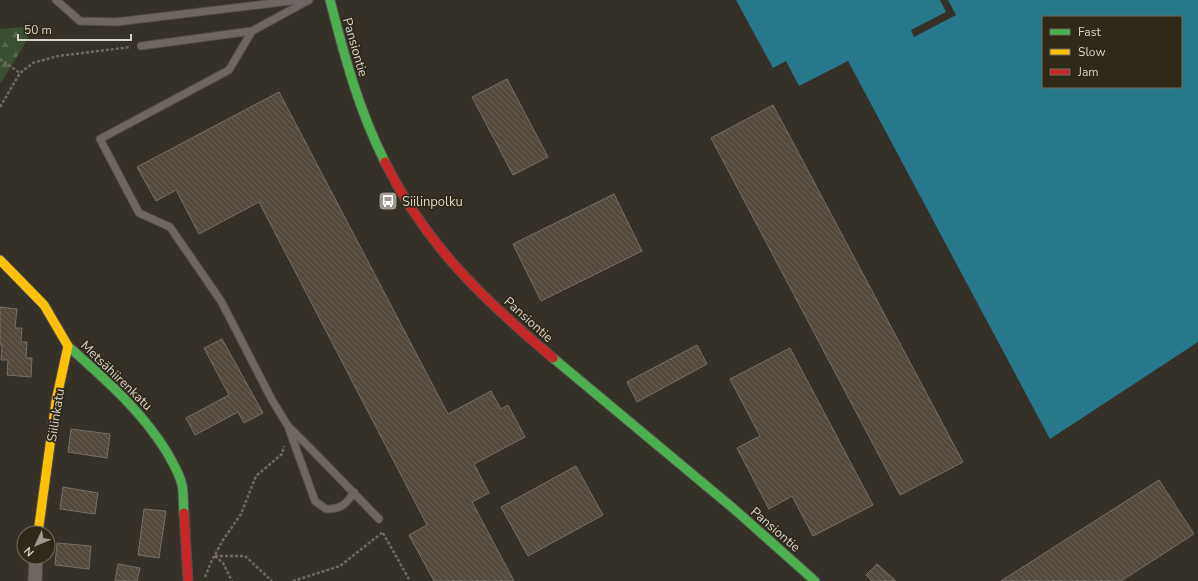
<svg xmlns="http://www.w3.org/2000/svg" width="1198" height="581" font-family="'Nunito Sans',sans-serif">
  <defs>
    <pattern id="forest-firs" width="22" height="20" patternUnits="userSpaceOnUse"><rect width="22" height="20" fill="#3a4e31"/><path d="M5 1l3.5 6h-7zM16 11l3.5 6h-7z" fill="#56674e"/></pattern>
    <pattern id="building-back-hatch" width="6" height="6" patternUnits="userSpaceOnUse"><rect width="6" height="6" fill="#53493c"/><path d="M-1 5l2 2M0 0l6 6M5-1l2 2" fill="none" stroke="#6b6257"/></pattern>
  </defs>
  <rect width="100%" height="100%" fill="#353128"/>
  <path fill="url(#forest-firs)" d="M22,27l8,6 -7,14 -23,37v-55z"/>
  <path fill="#27788b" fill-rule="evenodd" d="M736,0h462v342l-148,97 -202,-378 -49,25 -13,-25 -13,7zM1043,17h138v70h-138z"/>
  <path fill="#353128" d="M940,0h8l8,15 -42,22 -3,-7 35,-18z"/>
  <path fill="url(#building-back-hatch)" stroke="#757069" d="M507,79l41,78 -35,18 -41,-78z
    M279,92l169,322 43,-23 10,18 7,-4 17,32 -51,27 15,29 -17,9 42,79h-80l-25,-46 18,-10 -168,-323 -60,32 -23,-44 -20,11 -19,-34z
    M773,105l190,357 -63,33 -189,-357z
    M614,194l28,57 -101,50 -28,-57z
    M0,307l17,2 -2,19h7l-1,14h6l-1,16h6l-1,19 -24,-2 1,-15h-7l1,-15h-2z
    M222,339l41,74 -19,10 -6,-11 -43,23 -9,-17 43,-23 -25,-47z
    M697,345l10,19 -70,38 -10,-20z
    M790,348l83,157 -60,31 -21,-40 -23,13 -32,-61 23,-12 -30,-57z
    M71,429l39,5 -3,24 -39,-6z
    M576,466l27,49 -75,41 -27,-49z
    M1159,480l35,54 -73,47h-120z
    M63,487l35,6 -3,21 -35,-5z
    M144,509l22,2 -7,47 -21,-3z
    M57,543l34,3 -2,23 -34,-4z
    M118,564l22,4 -3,13h-22z
    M877,564l19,17h-24l-6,-6z"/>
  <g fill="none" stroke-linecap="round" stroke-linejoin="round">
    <g stroke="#524d46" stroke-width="9">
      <path id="lane" d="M56,0l24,21 36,1 183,-22
        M252,31l-23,39 -129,69 39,74 31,14 51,74 51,99 16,26 23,23 68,70
        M141,46l111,-15 57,-31
        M289,429l26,72 11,8c15,0 20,-4 28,-17"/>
    </g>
    <g stroke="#524d46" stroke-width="15">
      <path id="street" d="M35,581l1,-24"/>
    </g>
    <g stroke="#524d46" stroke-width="11">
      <path id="fast" d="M330,0c14,55 29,111 55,162
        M68,346c37,33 74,65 100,108 5,10 12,20 14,31 2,9 1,19 2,28
        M553,358l181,151 81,72"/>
    </g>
    <g stroke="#524d46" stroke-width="11">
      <path id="slow" d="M0,260l44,45 24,41 -12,55 -18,132"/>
    </g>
    <g stroke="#524d46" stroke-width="11">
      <path id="jam" d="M385,162c41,83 98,137 168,196
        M184,513l4,68"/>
    </g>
    <path stroke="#6f6864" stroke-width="2.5" stroke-dasharray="3 2" stroke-linecap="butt" d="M0,59l20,14
      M0,107l20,-34 13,-10 25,-7 73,-9
      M383,533l27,48
      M215,556h30l27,25
      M215,556l8,7 9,18
      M205,577l6,-15 12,-22 18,-26 15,-38 26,-22 2,-8
      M293,581l47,-15 43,-34"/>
    <use href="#lane" stroke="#6f6663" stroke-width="7"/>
    <use href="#street" stroke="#6f6663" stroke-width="13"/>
    <use href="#fast" stroke="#4caf50" stroke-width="9"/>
    <use href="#slow" stroke="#ffc107" stroke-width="9"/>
    <use href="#jam" stroke="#c62828" stroke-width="9"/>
  </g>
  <defs>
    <g id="bus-square" transform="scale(1)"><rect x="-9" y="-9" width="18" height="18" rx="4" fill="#9f9a91" stroke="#302819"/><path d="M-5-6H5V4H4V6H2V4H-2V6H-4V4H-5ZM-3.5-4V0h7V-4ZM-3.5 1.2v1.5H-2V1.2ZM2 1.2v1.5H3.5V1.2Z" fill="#fff"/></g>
  </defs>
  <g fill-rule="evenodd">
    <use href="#bus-square" x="388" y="201"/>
  </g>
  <g text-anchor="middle" stroke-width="3.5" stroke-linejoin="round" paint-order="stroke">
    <g font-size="13" fill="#d8d3ca" stroke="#302819">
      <text transform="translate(356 47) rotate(74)" y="5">Pansiontie</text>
      <text transform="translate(529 319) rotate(42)" y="5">Pansiontie</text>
      <text transform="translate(117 375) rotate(44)" y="5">Metsähiirenkatu</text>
      <text transform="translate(55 415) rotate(-81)" y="5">Siilinkatu</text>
      <text transform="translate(776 529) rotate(41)" y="5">Pansiontie</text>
    </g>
    <g font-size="13" fill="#d8d3ca" stroke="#302819" text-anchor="start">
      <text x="402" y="206">Siilinpolku</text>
    </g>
  </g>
  <rect x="1042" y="16" width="140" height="72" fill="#302819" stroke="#736c60"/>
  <rect x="1050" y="29" width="20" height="6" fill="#4caf50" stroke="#736c60"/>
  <text x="1078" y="36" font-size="12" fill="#d8d3ca">Fast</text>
  <rect x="1050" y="49" width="20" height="6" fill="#ffc107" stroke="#736c60"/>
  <text x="1078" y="56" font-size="12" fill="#d8d3ca">Slow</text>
  <rect x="1050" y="69" width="20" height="6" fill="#c62828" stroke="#736c60"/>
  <text x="1078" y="76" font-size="12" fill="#d8d3ca">Jam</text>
  <g transform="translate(36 545) rotate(226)"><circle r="19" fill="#302819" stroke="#736c60"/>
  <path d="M0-3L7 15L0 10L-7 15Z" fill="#9f9a91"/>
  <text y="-6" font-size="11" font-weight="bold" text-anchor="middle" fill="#d8d3ca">N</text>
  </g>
  <path d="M18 34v6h113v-6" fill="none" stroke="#d8d3ca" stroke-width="2"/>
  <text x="24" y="34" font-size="12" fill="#d8d3ca" stroke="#302819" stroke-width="3" paint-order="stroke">50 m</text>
</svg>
